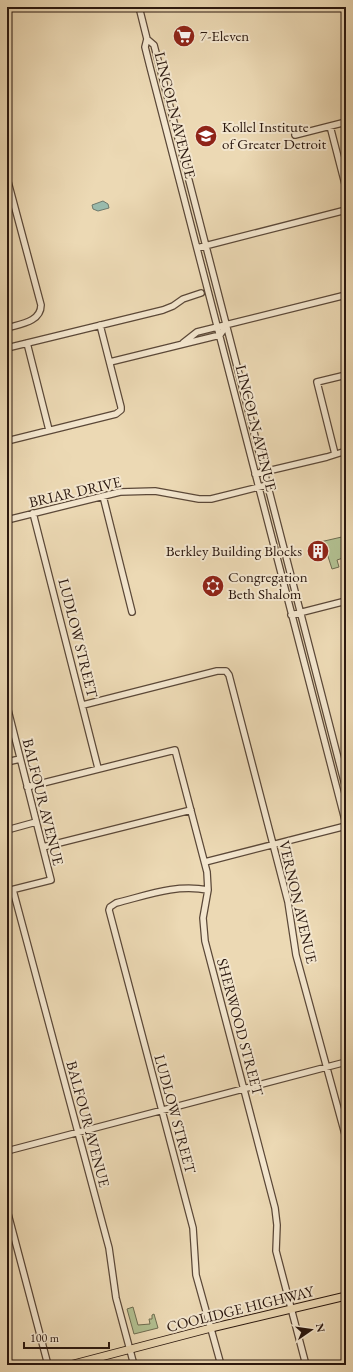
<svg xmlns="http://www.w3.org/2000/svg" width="353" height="1372" font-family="'EB Garamond',serif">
  <rect width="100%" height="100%" fill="#ecd9b4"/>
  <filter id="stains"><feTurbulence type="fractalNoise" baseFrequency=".005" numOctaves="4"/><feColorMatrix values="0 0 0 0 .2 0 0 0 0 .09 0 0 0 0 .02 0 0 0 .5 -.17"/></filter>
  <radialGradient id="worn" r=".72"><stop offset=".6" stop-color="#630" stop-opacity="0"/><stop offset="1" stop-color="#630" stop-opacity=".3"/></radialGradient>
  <path fill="#b2c091" stroke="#6e6c50" d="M346,536v21l-9,3 2,7 -7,2 -7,-22 -4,1 -1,-6z
    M133,1307l5,18 12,-1 -1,-5h3v-4l2,-1 4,14 -24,6 -7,-25z"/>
  <path fill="#99baac" stroke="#6d796d" d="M103,201l5,3 1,4 -11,3 -5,-2 -1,-4z"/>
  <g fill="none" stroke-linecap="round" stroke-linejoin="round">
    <g stroke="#5b4838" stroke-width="8">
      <path id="minor" d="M139,7l8,32 -2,8 5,20 196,757
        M147,39l7,6 6,23 186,721
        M330,126l16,62
        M295,135l51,-13
        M7,178l34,127c0,17 -21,19 -34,23
        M197,248l149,-38
        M27,343l22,87
        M183,343l14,-11 149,-37
        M7,348l156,-38 10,-4 10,-7 18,-6
        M110,362l110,-27 7,-10
        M7,441l109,-27 5,-4v-3l-21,-82
        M335,454l-18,-72 29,-7
        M255,474l72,-17 19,-6
        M103,496l29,116
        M33,513l65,255
        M7,520l113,-28 35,-1 44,8h12l56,-14
        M291,615l55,-14
        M83,705l134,-34h9l3,4 59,227 8,53 50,183
        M7,706l44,174 -44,11
        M7,762l13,-3
        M27,787l148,-37 32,122 1,18 -5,28 2,23 70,267 2,17 -1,26 30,114
        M7,830l29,-8
        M43,847l148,-37
        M205,862l141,-36
        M13,890l96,358 7,50 18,67
        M208,890c-33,-6 -60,5 -92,13l-6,4 -1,3 84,318 3,47 25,90
        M7,1151l339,-89
        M7,1210l41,155"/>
    </g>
    <g stroke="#2b180f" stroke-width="9">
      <path id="major" d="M70,1365l141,-37 135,-32"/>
    </g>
    <use href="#minor" stroke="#f3e6ce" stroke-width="5.5"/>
    <use href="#major" stroke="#ecd9b4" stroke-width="7"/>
  </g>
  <defs>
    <g id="supermarket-disc" transform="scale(1.15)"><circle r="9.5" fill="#8f2418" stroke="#f3e6ce"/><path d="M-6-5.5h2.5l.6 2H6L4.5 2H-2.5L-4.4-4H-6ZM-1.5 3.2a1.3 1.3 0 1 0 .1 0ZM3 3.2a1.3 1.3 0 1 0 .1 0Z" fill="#fff"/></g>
    <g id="school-disc" transform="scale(1.15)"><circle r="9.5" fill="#8f2418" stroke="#f3e6ce"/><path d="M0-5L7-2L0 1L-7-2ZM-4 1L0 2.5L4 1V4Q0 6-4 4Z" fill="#fff"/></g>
    <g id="building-disc" transform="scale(1.15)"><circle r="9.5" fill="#8f2418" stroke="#f3e6ce"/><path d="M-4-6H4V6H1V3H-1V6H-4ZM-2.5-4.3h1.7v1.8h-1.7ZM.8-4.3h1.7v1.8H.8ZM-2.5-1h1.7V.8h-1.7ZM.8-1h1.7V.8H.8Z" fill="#fff"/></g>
    <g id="synagogue-disc" transform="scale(1.15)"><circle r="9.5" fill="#8f2418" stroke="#f3e6ce"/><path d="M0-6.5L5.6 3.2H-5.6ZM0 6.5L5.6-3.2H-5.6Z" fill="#fff"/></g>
  </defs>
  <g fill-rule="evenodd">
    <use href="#supermarket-disc" x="184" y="36"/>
    <use href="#school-disc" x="206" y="136"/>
    <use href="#building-disc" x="318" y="551"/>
    <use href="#synagogue-disc" x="213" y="586"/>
  </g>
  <g text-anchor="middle" stroke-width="4" stroke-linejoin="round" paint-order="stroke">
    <g font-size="15" fill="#2b180f" stroke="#f3e6ce" text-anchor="start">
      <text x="200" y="41">7-Eleven</text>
      <text x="222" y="132">Kollel Institute<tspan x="222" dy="17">of Greater Detroit</tspan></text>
      <text x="302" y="556" text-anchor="end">Berkley Building Blocks</text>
      <text x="228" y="582">Congregation<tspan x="228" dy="17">Beth Shalom</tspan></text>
    </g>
    <g font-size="15" fill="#2b180f" stroke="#f3e6ce">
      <text transform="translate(175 115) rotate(76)" y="5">LINCOLN AVENUE</text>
      <text transform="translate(256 428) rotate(76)" y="5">LINCOLN AVENUE</text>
      <text transform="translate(75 492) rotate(-13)" y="5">BRIAR DRIVE</text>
      <text transform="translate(78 638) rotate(76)" y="5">LUDLOW STREET</text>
      <text transform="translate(43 802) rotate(76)" y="5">BALFOUR AVENUE</text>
      <text transform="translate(298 902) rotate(77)" y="5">VERNON AVENUE</text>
      <text transform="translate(240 1027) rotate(75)" y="5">SHERWOOD STREET</text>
      <text transform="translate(175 1114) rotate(75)" y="5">LUDLOW STREET</text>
      <text transform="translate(88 1124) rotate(75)" y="5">BALFOUR AVENUE</text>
      <text transform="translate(240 1309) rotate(-14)" y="5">COOLIDGE HIGHWAY</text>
    </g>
  </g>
  <rect width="353" height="1372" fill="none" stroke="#ecd9b4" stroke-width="24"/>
  <rect x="8" y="8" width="337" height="1356" fill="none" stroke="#2b180f" stroke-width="2"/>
  <rect x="12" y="12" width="329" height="1348" fill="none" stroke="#2b180f"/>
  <g transform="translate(311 1330) rotate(77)" stroke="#f3e6ce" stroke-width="3" paint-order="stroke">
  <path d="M0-3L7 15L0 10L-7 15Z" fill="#2b180f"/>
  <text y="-6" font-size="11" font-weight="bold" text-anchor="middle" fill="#2b180f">N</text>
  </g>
  <path d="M24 1342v6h85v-6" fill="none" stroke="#2b180f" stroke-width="2"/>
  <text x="30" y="1342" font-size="12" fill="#2b180f" stroke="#f3e6ce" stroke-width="3" paint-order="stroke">100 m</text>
  <rect width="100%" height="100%" filter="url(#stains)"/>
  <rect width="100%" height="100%" fill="url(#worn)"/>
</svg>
